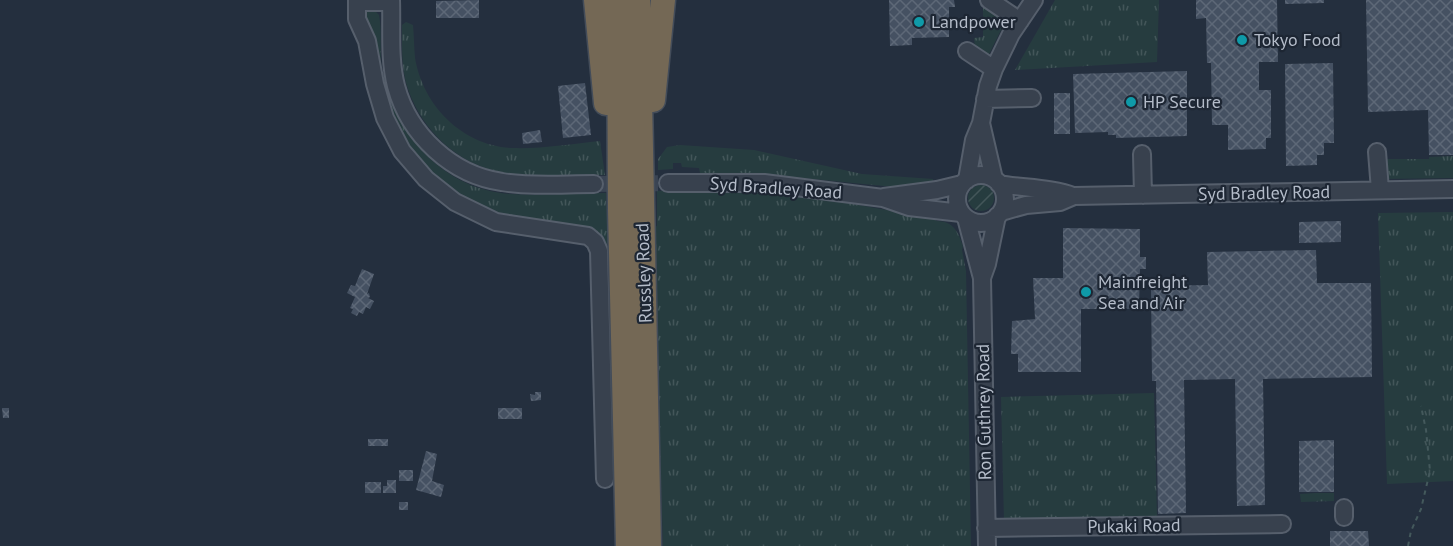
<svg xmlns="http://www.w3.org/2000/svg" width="1453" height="546" font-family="'PT Sans',sans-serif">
  <defs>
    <pattern id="grass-tufts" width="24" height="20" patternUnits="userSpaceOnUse" patternTransform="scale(1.5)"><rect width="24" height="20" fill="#263c3f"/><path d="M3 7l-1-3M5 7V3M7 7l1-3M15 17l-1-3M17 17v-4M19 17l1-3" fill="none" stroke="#435659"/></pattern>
    <pattern id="garden-furrows" width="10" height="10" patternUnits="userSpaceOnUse" patternTransform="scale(1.5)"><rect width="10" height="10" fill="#263c3f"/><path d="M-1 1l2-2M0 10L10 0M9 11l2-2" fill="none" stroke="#435659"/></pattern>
    <pattern id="building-cross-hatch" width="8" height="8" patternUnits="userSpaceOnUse" patternTransform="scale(1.5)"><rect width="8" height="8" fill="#455162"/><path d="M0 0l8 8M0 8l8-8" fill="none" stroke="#5d6877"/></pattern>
  </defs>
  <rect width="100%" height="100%" fill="#242f3e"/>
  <path fill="url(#grass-tufts)" d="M1055,0h104l-2,62 -142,8z
    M983,6l18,12 3,6 -16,32 -13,-8 -1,-10 9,-1z
    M369,11h6l4,4c4,21 -1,44 5,64 16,60 61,110 126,115 32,2 64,-1 96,-1l2,50 -2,1 -6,-9 -8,-6 -82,-11 -46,-17 -25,-16 -38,-42 -12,-27 -25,-102z
    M406,22l7,3c1,11 1,22 2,33 8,48 48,88 97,90 29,1 60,-4 88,-7l5,34c-33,0 -69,4 -102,-2 -45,-9 -80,-41 -95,-84 -7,-19 -6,-43 -6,-64z
    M680,145l74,5 108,24 71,5v6l-39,2 -143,-14h-51l-1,-5 -17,-1 -1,-4h-8v6l-15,1v-11l9,-12z
    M1453,156v22l-72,1 5,-20h43v-2z
    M695,190c40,1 81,2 121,8 40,5 78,16 119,17l1,6c18,0 22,11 27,25l-1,4 4,21 5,275h-308l-10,-319 4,-1v-35z
    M1453,212v269l-66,3 -9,-271z
    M1154,393l3,124 -153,4 -3,-124z
    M1316,493h18v8l-33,1 -1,-8z"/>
  <path fill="url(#garden-furrows)" d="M968 198a13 13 0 1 1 26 0a13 13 0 1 1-26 0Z"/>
  <path fill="url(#building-cross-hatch)" d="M479,0v18h-43v-17z
    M889,0h65l1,7h-6v30l-37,1v7l-22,1z
    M1196,0h81l1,62h-19v28h12v48h-5v11l-38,1v-25h-16l-1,-62h-4l-1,-45 -10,1z
    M1285,0h39v3l-39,1z
    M1366,0h87v155h-24l-1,-45 -60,2z
    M1333,63l1,80h-10v12h-7v10l-31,1 -1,-102z
    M1187,71v65l-71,2v-3h-8v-3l-33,1 -2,-59z
    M585,83l6,52 -28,3 -5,-52z
    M1054,93h16v41h-16z
    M540,130l2,12 -19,2 -1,-11z
    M1341,221v21l-42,1v-21z
    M1063,228l77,1v28h6v12h-6l-1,40h-58v63h-63v-18h-7l1,-33 23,-2 -2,-41h30z
    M1316,250l1,33h54l1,94 -109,2 2,126 -28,1 -2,-127 -51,1 2,133 -28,1 -2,-133h-4l-1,-95 57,-1 -1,-33z
    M362,269l12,5 -7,20 2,-1 1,4 -2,1 6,3 -4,8 -4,-2 -3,7 -4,-2 -2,4 -6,-3 2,-4 -3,-1 5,-11 -8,-4 4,-8 4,1z
    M535,392h6v8l-10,1 -1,-7 5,1z
    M2,408h7v10h-6z
    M498,408h24v11h-24z
    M368,439h20v7h-20z
    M1334,440v52h-35v-51z
    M426,451l11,3 -5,27 12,4 -3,12 -25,-7z
    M399,470h14v11h-14z
    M387,480h9v13h-13v-7h4z
    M365,482h16v11h-16z
    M399,502h9v8h-9z
    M1330,531h38l1,15h-39z"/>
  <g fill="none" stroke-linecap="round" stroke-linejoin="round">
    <path stroke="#3a4453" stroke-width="16" stroke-dasharray="16 8" stroke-linecap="butt" d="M594,184l74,-1"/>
    <g stroke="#565f6c" stroke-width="20">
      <path id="minor" d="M357,0v19l10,22 8,43 10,34 17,33 24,28 29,23 41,20 92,14 7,6 4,9 6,228
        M391,0c1,29 -2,58 5,86 13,49 56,89 106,96 30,5 61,2 92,2
        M989,0l31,21
        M357,2h34
        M967,51l27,18
        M985,99l47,-1
        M981,123l13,56
        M1377,152l3,38
        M1142,154l1,41
        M957 199a24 24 0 1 1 48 0a24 24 0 1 1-48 0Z
        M967,180l7,-40 7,-17 7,-37 6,-17 17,-35 23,-34
        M668,183h96l119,15 26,9 52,6
        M999,184c22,4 55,4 74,12
        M884,197l53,-7 25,-6
        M1001,212l25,-7 34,-3 14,-6 379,-7
        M966,218l16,60 5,268
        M982,278l5,-14 10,-48
        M1344,517v-9
        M986,528l296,-4"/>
    </g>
    <g stroke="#434c59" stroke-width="27">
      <path id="highway" d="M596,0l10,103
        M619,0l1,210 8,336
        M638,0l11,546
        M653,100l10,-100"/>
    </g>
    <path stroke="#44595c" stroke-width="2" stroke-dasharray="4.5 4.5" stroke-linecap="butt" d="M1408,546l3,-15 10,-22 9,-38 -4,-41 -5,-24"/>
    <use href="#minor" stroke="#38414e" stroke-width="16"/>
    <use href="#highway" stroke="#746855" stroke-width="24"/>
  </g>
  <g fill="#0f9aa8" stroke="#1d2633" stroke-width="2">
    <circle cx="919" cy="22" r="6"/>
    <circle cx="1242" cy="40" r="6"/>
    <circle cx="1131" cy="102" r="6"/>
    <circle cx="1086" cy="292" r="6"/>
  </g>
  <g text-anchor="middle" stroke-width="4.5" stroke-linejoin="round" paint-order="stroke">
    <g font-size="18" fill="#b4bcc9" stroke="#1d2633" text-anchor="start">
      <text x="931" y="28">Landpower</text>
      <text x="1254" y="46">Tokyo Food</text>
      <text x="1143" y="108">HP Secure</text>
      <text x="1098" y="288">Mainfreight<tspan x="1098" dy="21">Sea and Air</tspan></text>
    </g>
    <g font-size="18" fill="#b4bcc9" stroke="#1d2633">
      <text transform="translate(776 188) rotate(4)" y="6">Syd Bradley Road</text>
      <text transform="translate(1264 193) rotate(-1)" y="6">Syd Bradley Road</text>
      <text transform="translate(644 273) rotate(-92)" y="6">Russley Road</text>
      <text transform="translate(984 412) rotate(-91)" y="6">Ron Guthrey Road</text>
      <text transform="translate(1134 526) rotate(-1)" y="6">Pukaki Road</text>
    </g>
  </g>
</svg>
